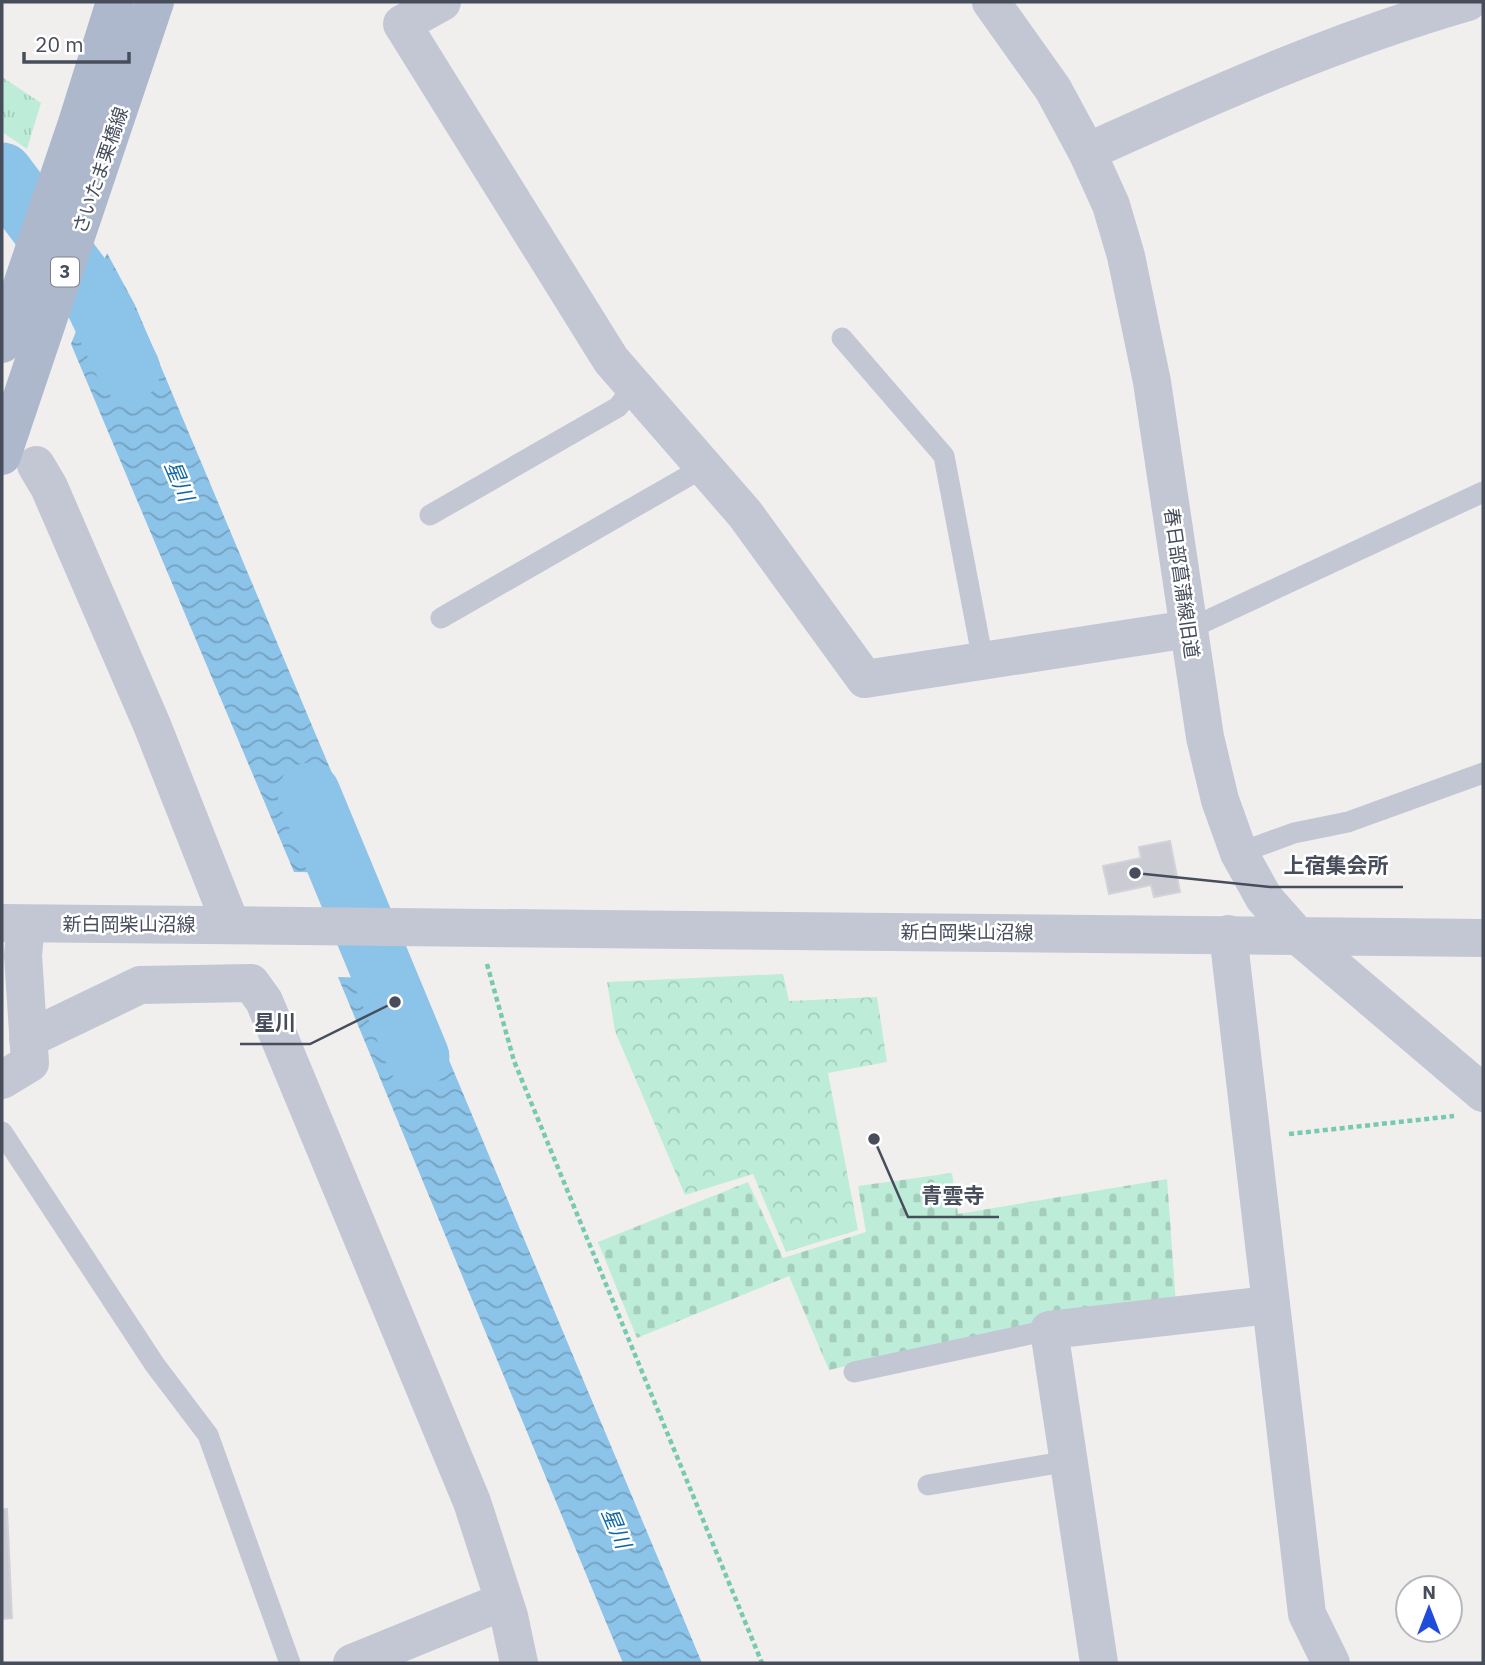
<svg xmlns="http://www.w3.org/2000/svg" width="1485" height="1665" font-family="'IBM Plex Sans','Noto Sans JP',sans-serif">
  <defs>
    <pattern id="grass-tufts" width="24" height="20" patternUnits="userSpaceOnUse" patternTransform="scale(1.75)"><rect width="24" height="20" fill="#bdedd9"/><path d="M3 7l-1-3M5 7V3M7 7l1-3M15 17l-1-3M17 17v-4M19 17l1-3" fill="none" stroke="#a4cdbc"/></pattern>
    <pattern id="forest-crowns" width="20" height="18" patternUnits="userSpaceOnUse" patternTransform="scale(1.75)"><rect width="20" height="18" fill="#bdedd9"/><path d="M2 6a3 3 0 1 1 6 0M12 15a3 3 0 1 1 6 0" fill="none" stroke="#a4cdbc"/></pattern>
    <pattern id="cemetery-stones" width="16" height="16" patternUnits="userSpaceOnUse" patternTransform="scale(1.75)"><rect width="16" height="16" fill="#bdedd9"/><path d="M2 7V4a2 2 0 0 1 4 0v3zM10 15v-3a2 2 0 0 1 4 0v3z" fill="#a4cdbc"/></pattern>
    <pattern id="water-waves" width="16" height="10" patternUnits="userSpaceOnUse" patternTransform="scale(1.75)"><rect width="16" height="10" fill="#8cc3e9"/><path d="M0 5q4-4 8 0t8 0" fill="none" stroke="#74a1c0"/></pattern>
  </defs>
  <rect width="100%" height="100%" fill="#f1eeee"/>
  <path fill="url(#grass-tufts)" d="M2,77l39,26 -14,46 -25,-17z"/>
  <path fill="url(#forest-crowns)" d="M783,974l6,27 88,-4 10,65 -59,11 30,157 -72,22 -33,-78 -68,21 -70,-164 -8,-49z"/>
  <path fill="url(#cemetery-stones)" d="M952,1173l6,41 209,-35 9,125 -123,16 -224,50 -40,-94 -152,62 -39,-96 150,-60 35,76 83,-26 -8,-46z"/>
  <path fill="url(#water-waves)" d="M2,144l20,15 -20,64z
    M107,253l28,52 239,568 -80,-1 -223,-528z
    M338,977l77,2 287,684h-79z"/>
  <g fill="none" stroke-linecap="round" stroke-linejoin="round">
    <path stroke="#8cc3e9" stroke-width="63" d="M2,174l91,121 36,75
      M309,794l109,263"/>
  </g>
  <path fill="#cbccd3" stroke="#d2d3d9" stroke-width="2" d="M1170,841l10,51 -26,5 -3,-12 -42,9 -6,-28 38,-8 -2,-11z
    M2,1509h5l5,109 -10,1z"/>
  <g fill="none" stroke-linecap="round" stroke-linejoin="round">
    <path stroke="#77cab1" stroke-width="4.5" stroke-dasharray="5 3.5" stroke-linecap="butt" d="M487,964l27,97 248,602
      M1289,1134l165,-18"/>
    <path stroke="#c2c7d3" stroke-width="21" d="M842,338l102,118 39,205
      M430,515l188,-108 16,-21
      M441,618l263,-151
      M1189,629l294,-137
      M1239,853l55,-20 54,-11 135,-49
      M2,1132l153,233 53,70 82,228
      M854,1372l195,-42
      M928,1485l141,-24"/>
    <path stroke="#c2c7d3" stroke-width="38" d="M442,2l-40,22 209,336 134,154 120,165 324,-50
      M1087,152c124,-56 249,-112 381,-150
      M36,465l13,22 103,238 79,200
      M1228,934l79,680 24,49
      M28,1039l112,-54 111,-2 13,18 208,501 37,114 10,47
      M2,1080l28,-17 -7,-108 3,-31
      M352,1663l152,-62
      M1099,1663l-50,-333 220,-25"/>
    <path stroke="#c2c7d3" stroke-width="38" d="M991,2l62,87 34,63 24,53 15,51 26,126 53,355 15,63 19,53 25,45 32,36 187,159
      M2,923l1481,15"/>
    <path stroke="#aeb8cc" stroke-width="38" d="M2,344l76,-224 37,-118
      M2,456l153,-454"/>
  </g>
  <g text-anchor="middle" stroke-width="5" stroke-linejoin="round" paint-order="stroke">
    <rect fill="#fff" stroke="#7e828c" stroke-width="2" x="51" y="257.5" width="28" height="29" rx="5"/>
    <g font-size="18" font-weight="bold" fill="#474d5b">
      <text x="65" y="278">3</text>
    </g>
    <g font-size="19" fill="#474d5b" stroke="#fff">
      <text transform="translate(100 170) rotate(-71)" y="7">さいたま栗橋線</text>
      <text transform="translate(1182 583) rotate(82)" y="7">春日部菖蒲線旧道</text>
      <text x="129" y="931">新白岡柴山沼線</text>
      <text x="967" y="939">新白岡柴山沼線</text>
    </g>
    <g font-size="21" font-style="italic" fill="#1168a4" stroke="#fff">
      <text transform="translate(179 481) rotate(67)" y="7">星川</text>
      <text transform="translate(616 1528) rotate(67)" y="7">星川</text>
    </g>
  </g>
  <path fill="none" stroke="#474d5b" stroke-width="2.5" d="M1135 873L1270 887H1403M395 1002L310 1044H240M874 1139L908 1217H999"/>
  <g fill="#474d5b" stroke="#fff" stroke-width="2.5">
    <circle cx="1135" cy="873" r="7"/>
    <circle cx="395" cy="1002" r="7"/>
    <circle cx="874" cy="1139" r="7"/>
  </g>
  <g font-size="21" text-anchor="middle" font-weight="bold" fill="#474d5b" stroke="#fff" stroke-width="5" stroke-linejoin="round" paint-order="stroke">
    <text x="1336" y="873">上宿集会所</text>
    <text x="275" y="1030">星川</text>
    <text x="953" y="1203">青雲寺</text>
  </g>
  <rect width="1485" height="1665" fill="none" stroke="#474d5b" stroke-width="7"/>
  <g transform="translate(1429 1609)"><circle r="33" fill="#ffffff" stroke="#b5b8bd" stroke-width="2"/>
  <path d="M0-5L12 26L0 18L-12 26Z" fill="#1f4cda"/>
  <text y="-10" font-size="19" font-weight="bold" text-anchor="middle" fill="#474d5b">N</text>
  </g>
  <path d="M24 52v10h105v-10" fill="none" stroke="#474d5b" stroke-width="3.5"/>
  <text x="35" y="52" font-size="21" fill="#474d5b" stroke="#ffffff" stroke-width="5" paint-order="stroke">20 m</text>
</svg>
